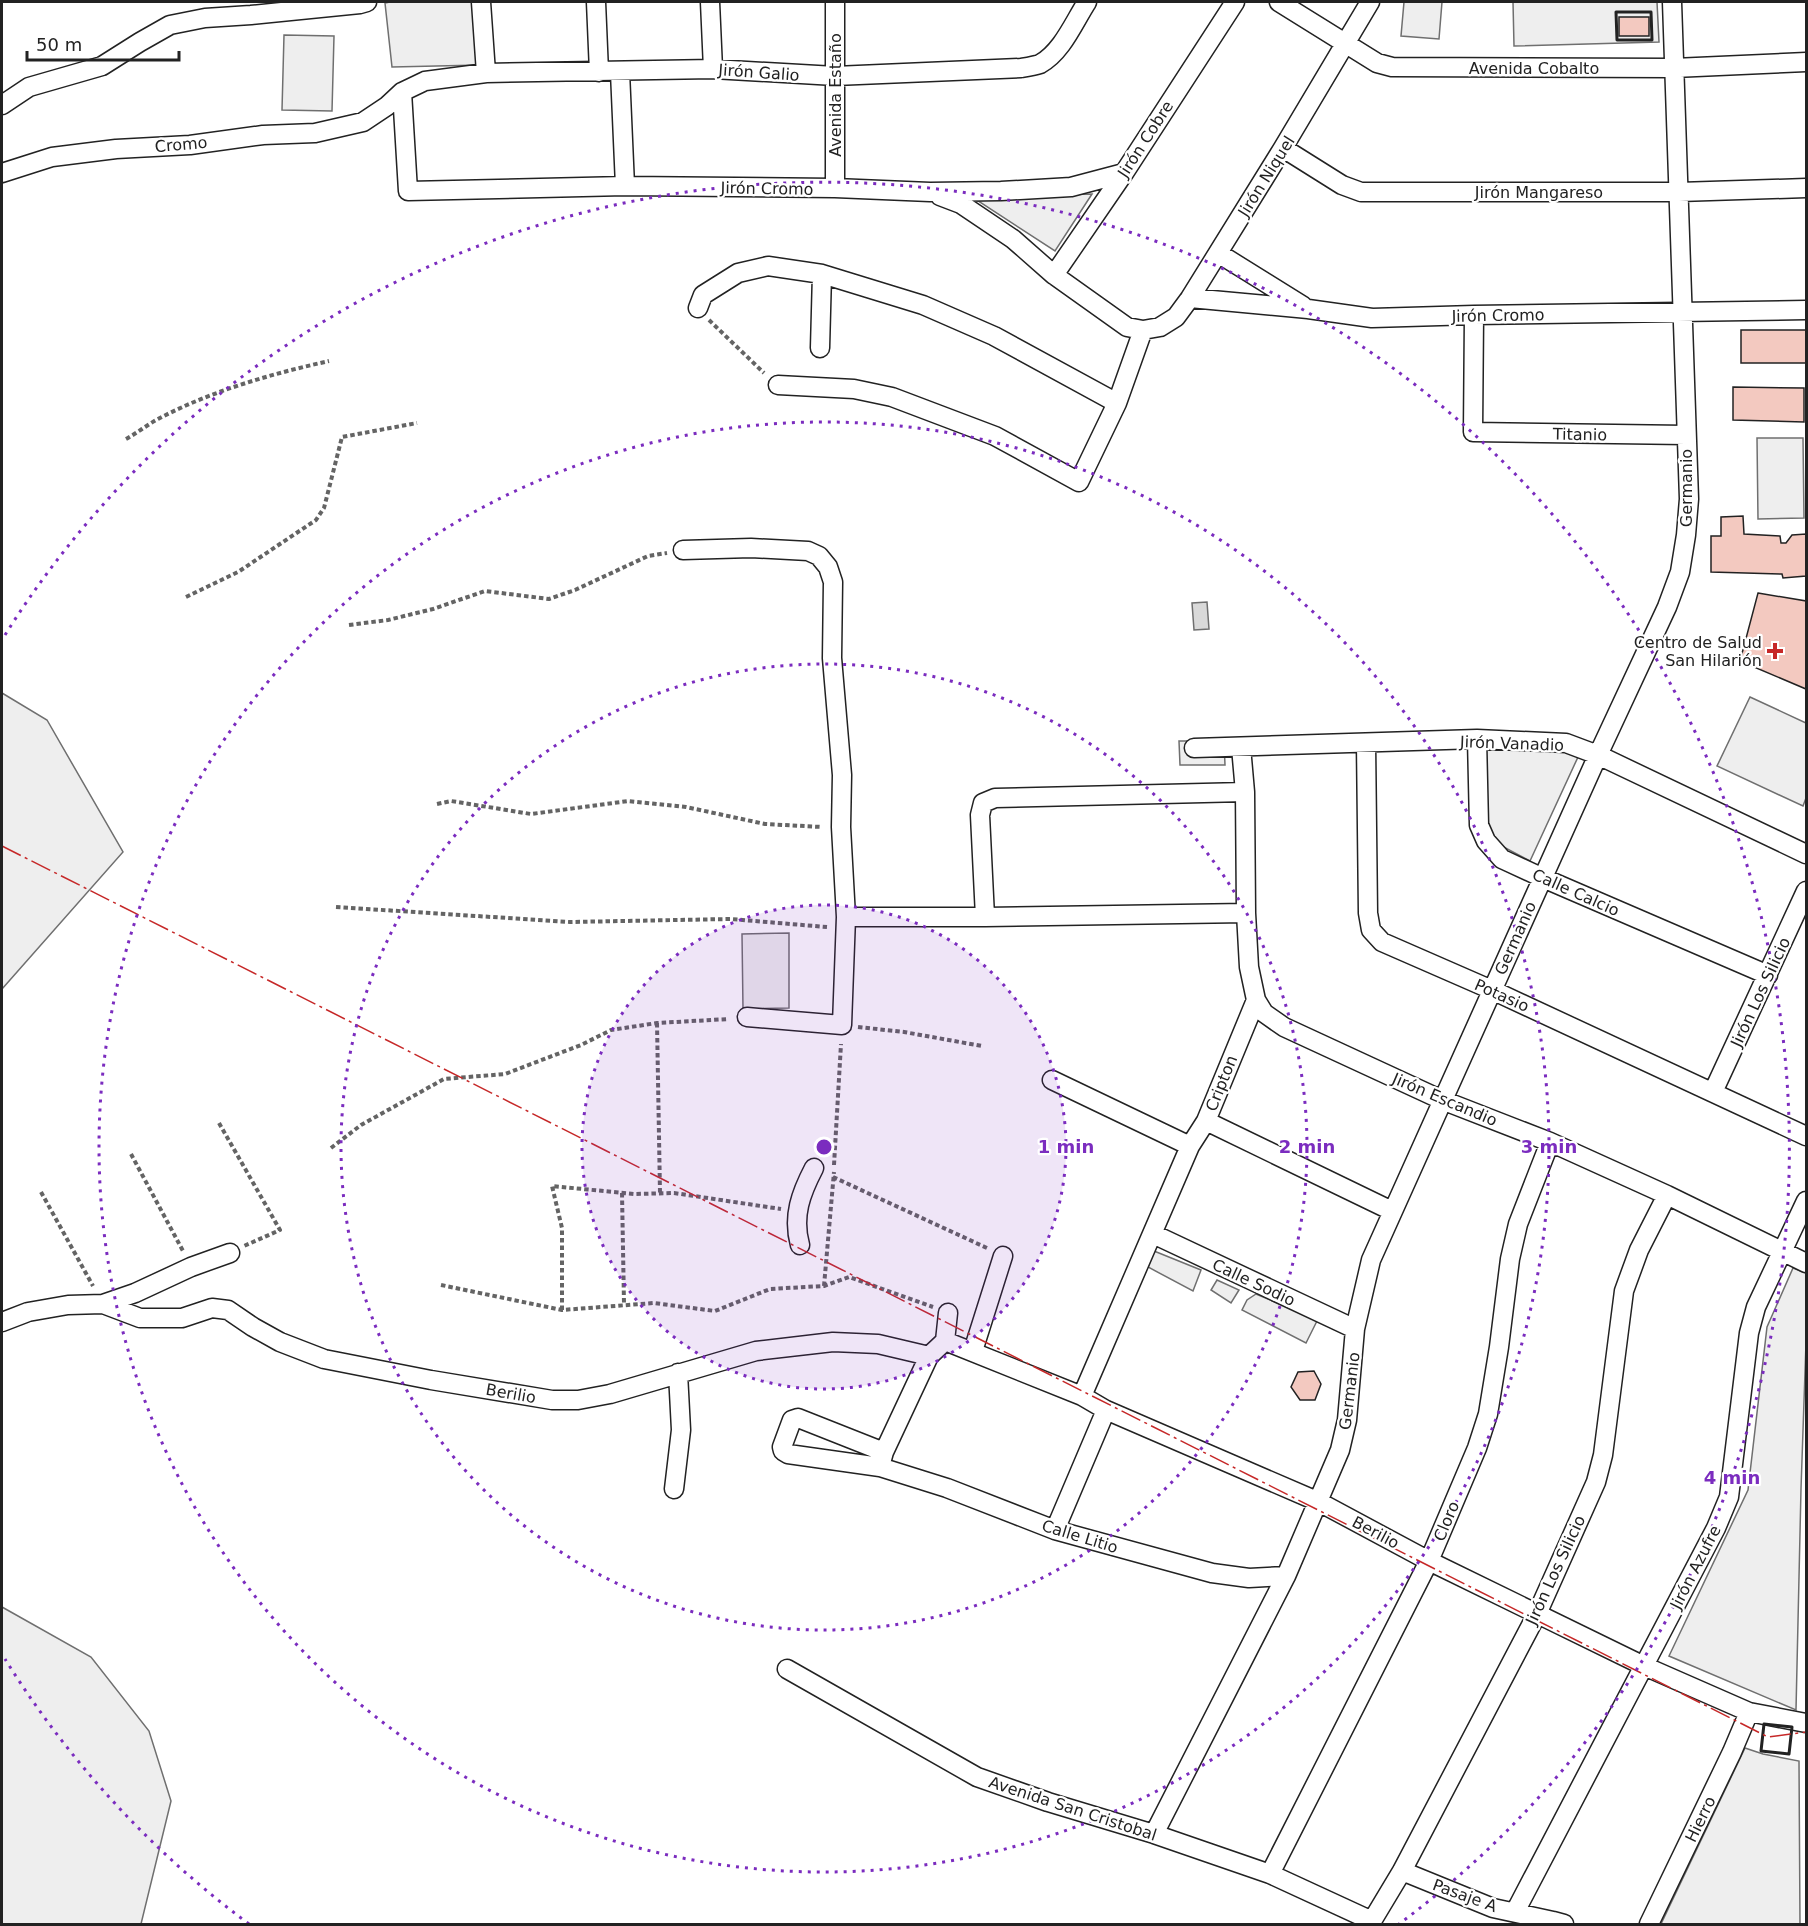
<svg xmlns="http://www.w3.org/2000/svg" width="1808" height="1926" font-family="'DejaVu Sans',sans-serif">
  <rect width="100%" height="100%" fill="#fff"/>
  <path fill="#eee" stroke="#6f6f6f" stroke-width="1.5" d="M390,2h85l6,63 -89,2 -7,-64z
    M1404,2h38l-3,37 -38,-3z
    M1513,2h144l2,40 -145,4z
    M284,35l50,1 -2,75 -50,-1z
    M1092,194l-37,57 -83,-54z
    M1757,438h46l1,80 -46,1z
    M2,693l45,27 76,132 -121,137z
    M1750,697l56,26v75l-3,8 -86,-40z
    M1479,735l87,7 12,15 -48,104 -34,-18 -9,-13z
    M1179,741h45l1,24h-45z
    M789,933v75l-46,1 -1,-75z
    M1154,1251l47,19 -8,21 -45,-24z
    M1793,1268l13,5v70l-5,146 -5,221 -127,-54 79,-166 19,-163z
    M1217,1280l22,10 -8,13 -20,-13z
    M1256,1294l59,25 2,2 -11,22 -64,-33 5,-10z
    M2,1607l89,50 58,74 22,70 -30,123h-139z
    M1745,1748l18,6 36,7 1,163h-139z"/>
  <path fill="#d9d9d9" stroke="#6f6f6f" stroke-width="1.5" d="M1207,602l2,27 -15,1 -2,-27z"/>
  <path fill="#f3c9c0" stroke="#222" stroke-width="1.5" d="M1619,17h30v19h-30z
    M1741,330h65v33h-65z
    M1733,387l71,1v34l-71,-2z
    M1743,516l1,18 36,2 1,7h5l6,-8 14,-1v42l-23,2 -1,-4 -71,-2v-36h10v-19z
    M1758,593l48,8v88l-66,-28z
    M1314,1371l7,13 -6,16h-15l-9,-13 7,-15z"/>
  <g fill="none" stroke-linecap="round" stroke-linejoin="round">
    <g stroke="#222" stroke-width="21">
      <path id="minor" d="M481,2l5,71
        M596,2l3,70
        M710,2l3,67
        M1279,2l98,61 15,4 282,1 132,-6
        M620,72l5,114
        M402,92l6,99 217,-5 210,2 95,4 71,-1 70,-4 53,-14
        M2,105l27,-18 73,-21 38,-24 30,-17 35,-7 46,-3 109,-11 7,-2
        M1283,148l59,37 19,7h318l127,-4
        M2,173l50,-16 64,-8 74,-4 73,-10 52,-2 48,-11 24,-16 15,-14 23,-11 61,-8 227,-4 122,7 186,-8c6,-1 13,-2 19,-4 22,-12 34,-42 47,-62
        M835,188v-186
        M940,196l21,8 52,35 41,36 73,52 16,3 17,-3 16,-10 14,-19 93,-150 87,-146
        M1218,253l85,53
        M1054,275l70,-102 111,-171
        M1190,298l118,11 64,9 102,-3 332,-5
        M698,308l5,-13 35,-22 30,-7 54,8 101,31 71,31 123,67
        M1474,315l-1,117 213,3
        M820,348l2,-74
        M778,385l76,4 38,8 103,39 84,46 38,-79 26,-73
        M683,550l68,-2 57,3 11,5 9,11 5,15 -1,76 10,117 -1,52 5,90 -4,108 -95,-8
        M1477,739l2,86 7,16 16,18 41,19 225,97
        M1366,743l2,170 3,17 11,12 110,48 314,146
        M1194,748l283,-9 89,4 32,12 208,99
        M846,917h139l261,-4
        M985,917l-5,-102 3,-12 12,-5 250,-6
        M1256,1000l8,13 20,14 158,73 108,42 117,53 139,68
        M1052,1080l138,66
        M1713,1092l93,-201
        M1206,1121l186,90
        M1153,1234l202,95
        M800,1245c-8,-29 1,-52 14,-77
        M103,1304l37,14h42l30,-10 16,2 25,17 27,15 44,17 107,21 121,20h26l32,-6 146,-43 77,-9 45,2 51,12
        M2,1322l26,-10 40,-7 35,-1 32,-11 56,-26 39,-14
        M945,1341l137,55 24,14 213,92 110,59 215,105 105,46 57,11
        M973,1351l30,-95
        M1082,1396l108,-250 16,-25 50,-121 -7,-33 -3,-54 -1,-121 -4,-45
        M884,1452l-86,-34 -6,2 -10,27 1,4 5,3 92,13 67,21 108,42 157,43 37,5 37,-2
        M881,1463l3,-11 45,-96 16,-15 3,-28
        M674,1489l7,-59 -3,-57
        M1055,1530l51,-120
        M787,1669l190,108 71,25 106,32 116,40 102,47 30,-50 135,-257 59,-132 7,-27 21,-164 15,-41 28,-55
        M1154,1834l132,-258 54,-126 7,-30 8,-91 16,-69 227,-505 69,-148 13,-35 6,-37 3,-36 -17,-497
        M1402,1871l91,37 60,13 11,3
        M1270,1874l159,-313 48,-113 11,-34 11,-67 11,-88 8,-35 32,-82
        M1515,1912l201,-384 13,-31 20,-164 7,-26 50,-106
        M1649,1924l83,-172 17,-40"/>
    </g>
    <path stroke="#646464" stroke-width="4" stroke-dasharray="4.5 3" stroke-linecap="butt" d="M709,320l55,53
      M126,439c11,-6 21,-14 32,-20 53,-28 113,-45 171,-58
      M186,597l52,-25 78,-52 8,-12 18,-71 75,-14
      M349,625l39,-5 45,-11 52,-18 64,8 26,-9 73,-34 19,-3
      M437,804l14,-3 80,13 97,-13 58,6 79,17 57,3
      M336,907l234,15 160,-3 97,8
      M657,1023l3,170
      M858,1027l46,5 78,14
      M219,1123l61,107 -36,16
      M331,1148l30,-23 83,-46 61,-5 76,-29 30,-15 46,-7 72,-4
      M131,1154l52,97
      M834,1165l7,-121
      M833,1177l154,71
      M41,1192l52,94
      M622,1193l2,111
      M441,1285l121,25 92,-7 61,8 55,-22 54,-3 25,-9 84,30
      M824,1286l10,-114
      M562,1310v-82l-10,-42 82,8 40,-1 107,16"/>
    <use href="#minor" stroke="#fff" stroke-width="18"/>
    <path stroke="#222" stroke-width="3" d="M1616,12h35l1,28h-35z
      M1764,1724l28,3 -3,27 -28,-3z"/>
    <path stroke="#c62828" stroke-width="1.5" stroke-dasharray="21 4.5 3 4.5" stroke-linecap="butt" d="M2,846l1766,891 38,-5"/>
  </g>
  <circle cx="824" cy="1147" r="242" fill="#7b2cbf" fill-opacity=".12"/>
  <g fill="none" stroke="#7b2cbf" stroke-width="3" stroke-dasharray="3 6">
    <circle cx="824" cy="1147" r="242"/>
    <circle cx="824" cy="1147" r="483"/>
    <circle cx="824" cy="1147" r="725"/>
    <path d="M249 1924A966 966 0 0 1 5 1659M5 635A966 966 0 1 1 1399 1924"/>
  </g>
  <path fill="#c62828" stroke="#fff" stroke-width="2" d="M1772 642h6v6h6v6h-6v6h-6v-6h-6v-6h6z"/>
  <g text-anchor="middle" stroke-width="4.5" stroke-linejoin="round" paint-order="stroke">
    <g font-size="16" fill="#222" stroke="#fff">
      <text x="1534" y="74">Avenida Cobalto</text>
      <text transform="translate(759 72) rotate(4)" y="6">Jirón Galio</text>
      <text transform="translate(835 95) rotate(-90)" y="6">Avenida Estaño</text>
      <text transform="translate(1145 139) rotate(-57)" y="6">Jirón Cobre</text>
      <text transform="translate(181 144) rotate(-5)" y="6">Cromo</text>
      <text transform="translate(1266 176) rotate(-58)" y="6">Jirón Niquel</text>
      <text transform="translate(767 188) rotate(1)" y="6">Jirón Cromo</text>
      <text x="1539" y="198">Jirón Mangareso</text>
      <text transform="translate(1498 315) rotate(-1)" y="6">Jirón Cromo</text>
      <text transform="translate(1580 434) rotate(1)" y="6">Titanio</text>
      <text transform="translate(1686 488) rotate(-90)" y="6">Germanio</text>
      <text transform="translate(1512 743) rotate(2)" y="6">Jirón Vanadio</text>
      <text transform="translate(1576 892) rotate(24)" y="6">Calle Calcio</text>
      <text transform="translate(1515 938) rotate(-66)" y="6">Germanio</text>
      <text transform="translate(1760 992) rotate(-65)" y="6">Jirón Los Silicio</text>
      <text transform="translate(1502 995) rotate(24)" y="6">Potasio</text>
      <text transform="translate(1221 1083) rotate(-68)" y="6">Cripton</text>
      <text transform="translate(1445 1099) rotate(23)" y="6">Jirón Escandio</text>
      <text transform="translate(1254 1282) rotate(25)" y="6">Calle Sodio</text>
      <text transform="translate(1349 1391) rotate(-83)" y="6">Germanio</text>
      <text transform="translate(511 1393) rotate(10)" y="6">Berilio</text>
      <text transform="translate(1446 1521) rotate(-67)" y="6">Cloro</text>
      <text transform="translate(1376 1532) rotate(28)" y="6">Berilio</text>
      <text transform="translate(1080 1536) rotate(17)" y="6">Calle Litio</text>
      <text transform="translate(1695 1567) rotate(-63)" y="6">Jirón Azufre</text>
      <text transform="translate(1555 1570) rotate(-65)" y="6">Jirón Los Silicio</text>
      <text transform="translate(1073 1808) rotate(18)" y="6">Avenida San Cristobal</text>
      <text transform="translate(1700 1819) rotate(-64)" y="6">Hierro</text>
      <text transform="translate(1465 1895) rotate(20)" y="6">Pasaje A</text>
    </g>
    <g font-size="16" fill="#222" stroke="#fff" text-anchor="end">
      <text x="1762" y="648">Centro de Salud<tspan x="1762" dy="18">San Hilarión</tspan></text>
    </g>
  </g>
  <circle cx="824" cy="1147" r="9" fill="#7b2cbf" stroke="#fff" stroke-width="3"/>
  <g font-size="18" text-anchor="middle" font-weight="bold" fill="#7b2cbf" stroke="#fff" stroke-width="4.5" stroke-linejoin="round" paint-order="stroke">
    <text x="1066" y="1153">1 min</text>
    <text x="1307" y="1153">2 min</text>
    <text x="1549" y="1153">3 min</text>
    <text x="1732" y="1484">4 min</text>
  </g>
  <rect width="1808" height="1926" fill="none" stroke="#222222" stroke-width="6"/>
  <path d="M27 51v9h152v-9" fill="none" stroke="#222222" stroke-width="3"/>
  <text x="36" y="51" font-size="18" fill="#222222" stroke="#ffffff" stroke-width="4.5" paint-order="stroke">50 m</text>
</svg>
